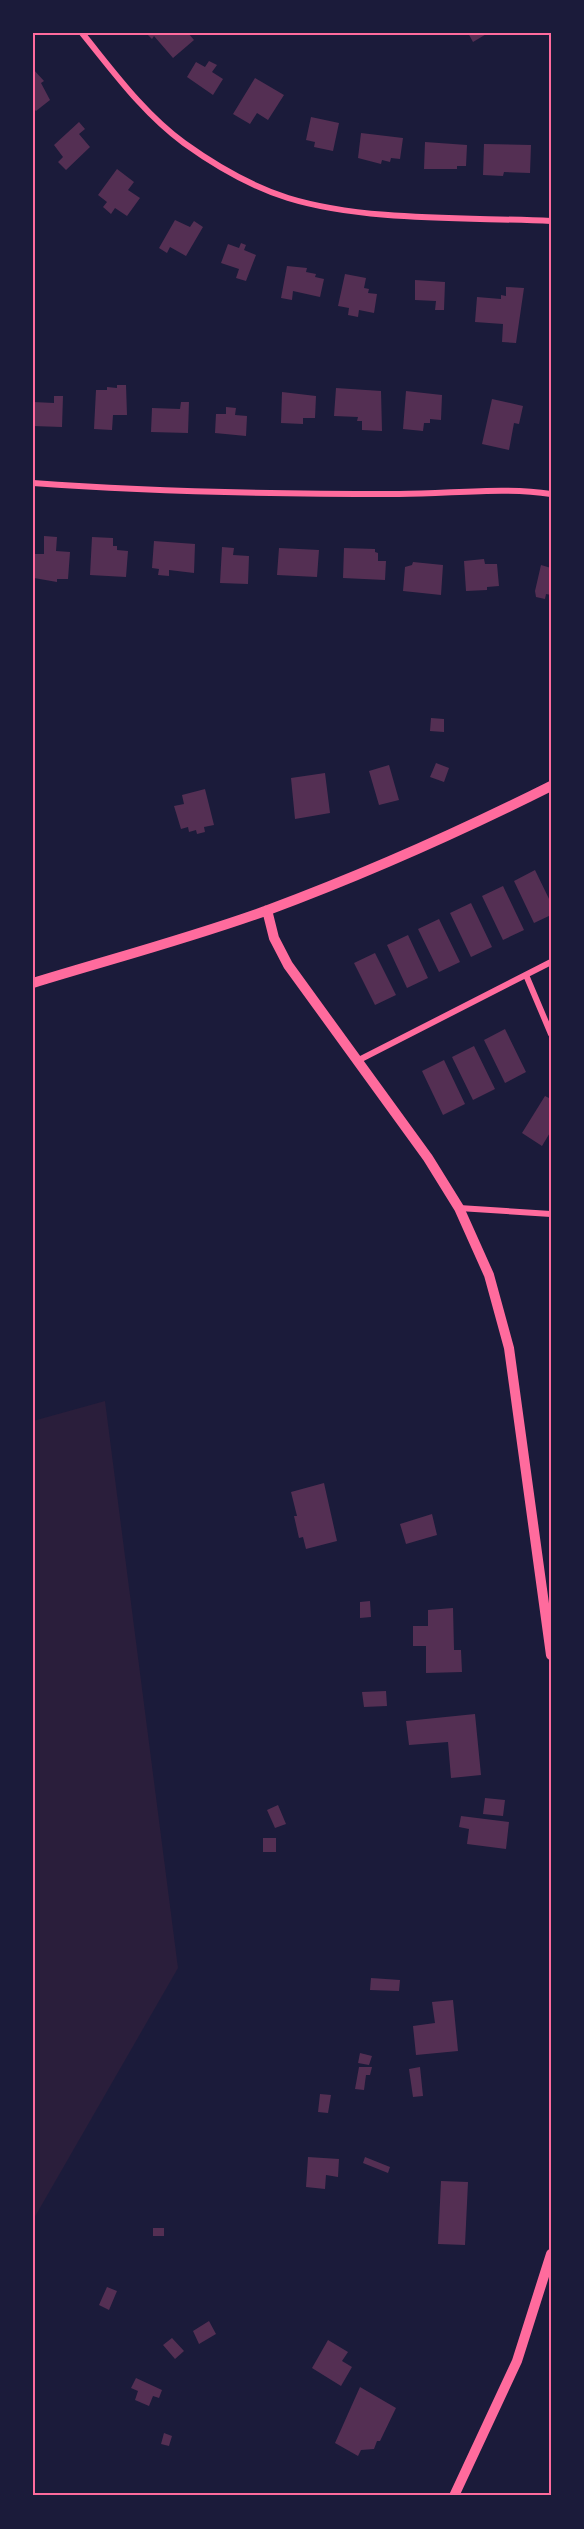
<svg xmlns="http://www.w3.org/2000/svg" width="584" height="2529" font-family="'Exo 2',sans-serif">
  <rect width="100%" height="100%" fill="#1b1b3a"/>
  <path fill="#2a1e3b" d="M105,1401l73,567 -145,252v-799z"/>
  <path fill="#542f53" d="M146,33h42l6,7 -21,18 -19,-22 -2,3z
    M468,33h20l-15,9z
    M209,61l8,4 -5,7 11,7 -10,16 -26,-18 9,-15 9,5z
    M33,69l11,12 -3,2 9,17 -14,11 -3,-3z
    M255,78l29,17 -16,25 -11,-7 -7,11 -17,-10z
    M311,117l28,6 -6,28 -19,-4 1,-5 -9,-2z
    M79,122l6,7 -6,5 11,13 -24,23 -8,-8 5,-5 -9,-12z
    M361,133l42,5 -3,21 -9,-1 -1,4 -8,-2 -1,4 -23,-6z
    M425,142l42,3 -1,21h-9v3h-33z
    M484,144l47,1 -1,28 -26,-1 -1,4 -20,-1z
    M117,169l17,13 -6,8 12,8 -13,18 -12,-8 -4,6 -8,-7 4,-5 -9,-7z
    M175,220l15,7 4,-6 9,6 -17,29 -16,-9 -3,6 -8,-5z
    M241,243l5,2 -2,5 12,5 -10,26 -10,-3 3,-9 -18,-6 7,-19 11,4z
    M287,266l20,2 -1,4 10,2 -1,3 9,2 -4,18 -27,-6 -1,9 -11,-2z
    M345,274l21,4 -2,10 5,1 -1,4 9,1 -3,19 -15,-3 -1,7 -10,-2 1,-7 -11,-2z
    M415,280l30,2 -1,28h-9l1,-9 -21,-1z
    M506,287l18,1 -8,55 -14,-1 1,-18 -28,-2 2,-25 24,2v-4l5,1z
    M117,385h9l1,30h-14l-1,15 -18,-1 2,-39h11v-3l10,1z
    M336,388l45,3 1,40 -20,-1v-9h-5l1,-4 -24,-1z
    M406,391l36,4 -1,25 -11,-1v4h-6l-1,8 -20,-2z
    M282,392l34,4 -1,22h-12v6l-22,-1z
    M54,396h9l-1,31 -29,-1v-24l21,1z
    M492,399l31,7 -4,18 -5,-1 -5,27 -27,-6z
    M181,402h8l-1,31 -37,-1 1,-24 28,1z
    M226,407l10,1 -1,7 12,1 -1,20 -31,-3 1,-19h10z
    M44,536l13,1 -1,14 14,1 -2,27h-11v3l-23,-4 1,-24h9z
    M92,537l21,1v8h4v4l11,1 -2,26 -36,-2z
    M154,541l41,3 -1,29 -25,-3v6l-11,-1 1,-6 -7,-1z
    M222,547l12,1 -1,7 16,1 -1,28 -28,-1z
    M279,548l40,2 -2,27 -40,-2z
    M344,548l31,1v3l3,1v8h8l-1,19 -42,-2z
    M484,559l1,5h12l2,22 -12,1v3l-21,1 -2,-30z
    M413,562l30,3 -2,30 -38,-4 2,-24 7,-2z
    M541,565l10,3v27l-5,-1 -1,5 -9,-2 -1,-6z
    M431,718l13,1v13l-14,-1z
    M436,763l13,5 -5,14 -14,-5z
    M389,765l10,35 -20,5 -10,-34z
    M325,773l5,40 -35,6 -4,-41z
    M205,789l9,36 -10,2 1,5 -8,2 -1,-4 -7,2 -1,-5 -7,2 -7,-23 10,-2 -2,-9z
    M535,870l16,33v12l-17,8 -20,-42z
    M503,886l21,44 -21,10 -21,-44z
    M471,903l21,44 -21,10 -21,-44z
    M439,919l21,43 -21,10 -21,-43z
    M408,935l20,43 -21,10 -20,-43z
    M375,953l21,42 -21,10 -21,-42z
    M505,1029l21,43 -21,11 -21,-43z
    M474,1046l21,43 -22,11 -21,-43z
    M444,1060l21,44 -22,11 -21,-44z
    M545,1096l6,3v32l-9,15 -20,-13z
    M324,1483l13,58 -31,8 -3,-12 -4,1 -5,-22h3l-6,-24z
    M432,1514l5,21 -31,9 -6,-20z
    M370,1601l1,16 -11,1v-16z
    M453,1608l1,42h7l1,22 -36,1v-27h-13v-20h15v-16z
    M386,1691l1,15 -23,1 -2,-15z
    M475,1714l6,61 -30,3 -3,-36 -39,3 -3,-24z
    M485,1798l20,2 -2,16 -20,-2z
    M278,1805l8,19 -11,4 -8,-18z
    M461,1816l48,6 -3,27 -39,-5 2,-15 -10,-2z
    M263,1838h13v14h-13z
    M371,1978l29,2 -1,11 -29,-1z
    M453,2000l5,51 -42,4 -3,-29 22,-3 -3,-21z
    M360,2053l12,3 -3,9 -11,-2z
    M359,2067h13l-2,8h-4l-2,15 -9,-1z
    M420,2067l3,29 -10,1 -4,-28z
    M320,2094l11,1 -3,18 -10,-1z
    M308,2157l31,2 -1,18 -12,-2 -1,14 -19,-2z
    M365,2157l25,10 -2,6 -25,-10z
    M441,2181l27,1 -3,63 -27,-1z
    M153,2228h11v8h-11z
    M107,2287l10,4 -8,19 -10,-5z
    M209,2321l7,13 -17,10 -6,-13z
    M172,2338l12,13 -9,8 -12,-14z
    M328,2340l20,12 -6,9 10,6 -11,19 -29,-18z
    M136,2378l26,12 -3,8 -6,-2 -4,10 -14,-6 3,-9 -7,-3z
    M360,2387l36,21 -16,33h-3l-3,8 -13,1 -3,6 -23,-13z
    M164,2433l8,3 -3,10 -8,-2z"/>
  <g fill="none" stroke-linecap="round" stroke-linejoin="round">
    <path stroke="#ff6b9d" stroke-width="6" d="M82,33c31,38 61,80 102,110 32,23 66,43 104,55 78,24 181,19 263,23
      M33,483c119,9 240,11 359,11 53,1 107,-8 159,0
      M526,975l25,59
      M357,1061l194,-99
      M459,1208l92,6"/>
    <path stroke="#ff6b9d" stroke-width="10" d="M267,910l7,28 14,27 140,193 31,50 30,67 20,73 42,307
      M33,983c78,-24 158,-45 235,-73 97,-36 191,-78 283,-124
      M454,2496l63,-135 34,-107"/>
  </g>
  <rect width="584" height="2529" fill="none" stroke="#1b1b3a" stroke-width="69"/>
  <rect x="34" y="34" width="516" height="2460" fill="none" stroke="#ff6b9d" stroke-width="2"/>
</svg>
